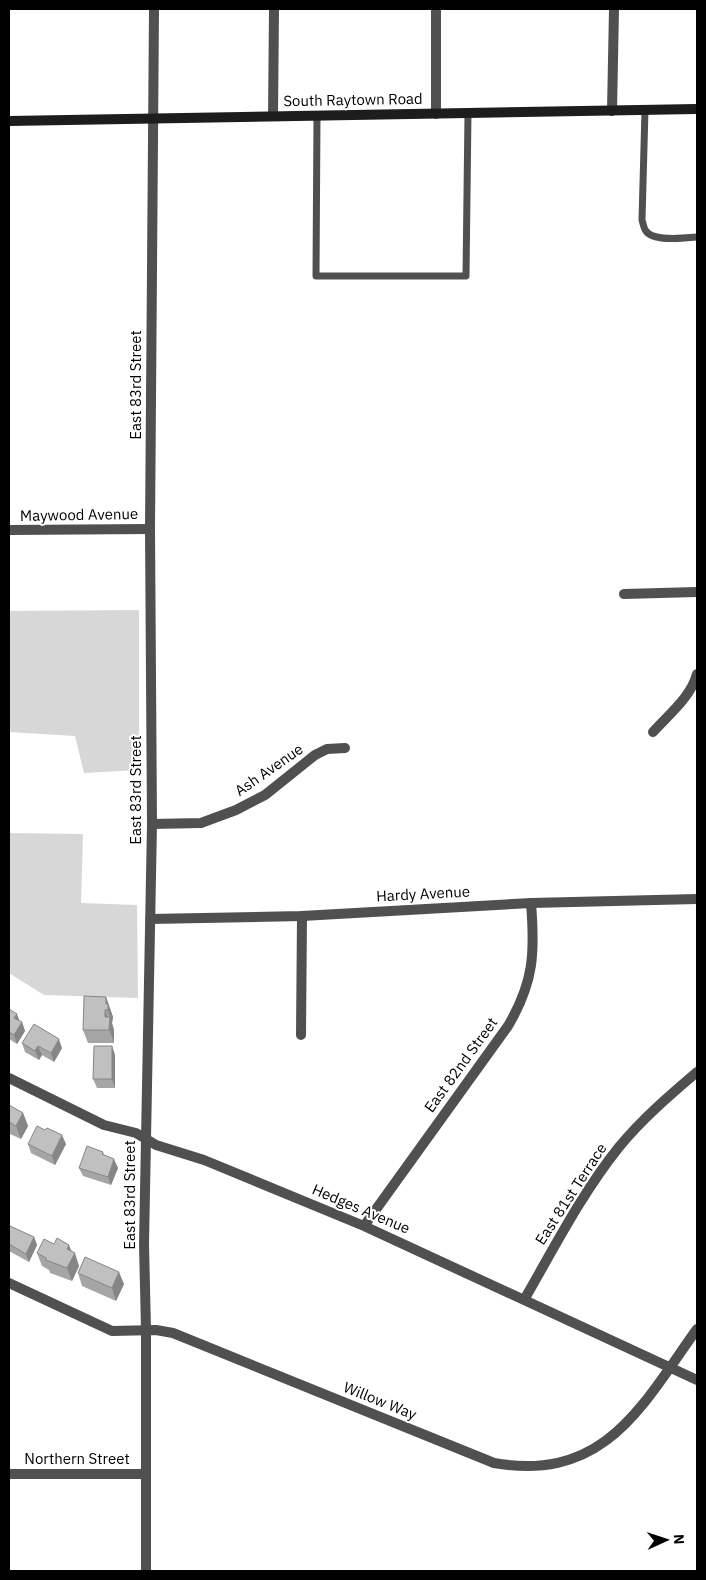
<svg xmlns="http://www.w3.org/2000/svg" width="706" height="1580" font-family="'IBM Plex Sans',sans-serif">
  <rect width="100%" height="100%" fill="#fff"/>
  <path fill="#d7d7d7" d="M139,610v160l-55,3 -9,-37 -66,-4v-121z
    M9,833l74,1 -2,69 56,2 1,93 -94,-3 -35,-22z"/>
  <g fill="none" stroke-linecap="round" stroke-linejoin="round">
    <path stroke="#505050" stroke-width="7" d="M645,110l-3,110c1,3 2,9 4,11 7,11 39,7 51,6
      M317,116l-1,160h150l2,-163"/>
    <path stroke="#505050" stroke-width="10" d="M436,9v105
      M612,111l2,-102
      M273,116l1,-107
      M9,530l141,-1
      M624,594l73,-2
      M653,732c15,-17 38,-35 44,-58
      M152,824l49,-1 35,-13 29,-15 50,-40 12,-6 18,-1
      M301,1035l1,-119
      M9,1078l95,47 32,8 20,12 48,15 160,66 333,154
      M364,1226l144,-200c26,-44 27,-73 23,-123
      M9,1283l103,48 44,-1 17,3 321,130c111,19 147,-56 203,-134
      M524,1300c30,-52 58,-107 95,-153 23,-28 51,-52 78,-75
      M9,1474h137"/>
    <path stroke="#505050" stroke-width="10" d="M150,919l152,-3 229,-13 166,-4
      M146,1571v-241l-2,-86 8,-420 -2,-295 4,-520"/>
    <path stroke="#1d1d1d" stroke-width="10" d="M9,121l688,-12"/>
  </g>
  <path fill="#a5a5a5" d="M106,997l7,20 -1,6 2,7v13h-26l-5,-13z
    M9,1009l10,12 3,1 3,9 -8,13 -8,-5z
    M22,1043l40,5 -8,14 -12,-7 -3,5 -14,-8z
    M112,1046l3,9v33h-18l-4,-9z
    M9,1104v1l14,8 5,13 -7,13 -11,-5 -1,3z
    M28,1144h38l-11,21 -24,-12z
    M103,1152l1,3 14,13 -7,17 -28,-9 -4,-8z
    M9,1229l25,8 3,8 -8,17 -20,-11z
    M54,1244l18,7 7,15 -7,15 -22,-8 -1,-3 -7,-4 -5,-13z
    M78,1273l46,11 -8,17 -34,-15z"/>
  <path fill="#868686" d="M106,997l7,20 -1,6 -6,-19z
    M105,1010l4,12 1,-5 4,13v13l-9,-26z
    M17,1014l3,8 -6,-4z
    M22,1022l3,9 -8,13 -3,-9z
    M59,1039l3,9 -8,14 -3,-9z
    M38,1046l4,9 -3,5 -4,-9z
    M112,1046l3,9v33l-3,-9z
    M23,1113l5,13 -7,13 -5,-13z
    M62,1135l4,9 -11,21 -3,-9z
    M114,1159l4,9 -7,17 -3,-8z
    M34,1237l3,8 -8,17 -3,-8z
    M69,1245l4,10 2,-2 4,13 -7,15 -5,-13v-19z
    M119,1272l5,12 -8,17 -4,-13z"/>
  <path fill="#c0c0c0" stroke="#868686" d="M84,996l22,1v7h2v6h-3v7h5l-1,13h-26z
    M9,1009l8,5 -3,4 8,4 -8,13 -5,-3z
    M34,1024l25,15 -8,14 -13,-7 -3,5 -13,-8z
    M94,1046h18v33h-19z
    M9,1105l14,8 -7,13 -7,-4z
    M37,1126l8,4 2,-2 15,7 -10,21 -24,-12z
    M87,1146l16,6 -1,2 12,5 -6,18 -29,-9z
    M10,1226l24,11 -8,17 -17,-10v-15z
    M57,1238l12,7 -2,4 8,4 -8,15 -21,-8v-2l-9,-5 7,-14 10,5z
    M85,1257l34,15 -7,16 -34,-15z"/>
  <g text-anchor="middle" stroke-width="4" stroke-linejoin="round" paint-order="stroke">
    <g font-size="15" fill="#000" stroke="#fff">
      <text transform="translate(353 100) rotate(-1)" y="5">South Raytown Road</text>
      <text transform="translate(136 385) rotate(-90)" y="5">East 83rd Street</text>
      <text transform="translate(79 515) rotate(-1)" y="5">Maywood Avenue</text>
      <text transform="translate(269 770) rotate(-35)" y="5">Ash Avenue</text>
      <text transform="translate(136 790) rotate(-90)" y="5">East 83rd Street</text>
      <text transform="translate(423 894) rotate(-3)" y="5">Hardy Avenue</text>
      <text transform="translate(461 1065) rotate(-54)" y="5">East 82nd Street</text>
      <text transform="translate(571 1194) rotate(-57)" y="5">East 81st Terrace</text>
      <text transform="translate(130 1195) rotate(-90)" y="5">East 83rd Street</text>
      <text transform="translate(361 1209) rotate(23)" y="5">Hedges Avenue</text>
      <text transform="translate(380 1401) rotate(22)" y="5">Willow Way</text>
      <text x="77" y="1464">Northern Street</text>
    </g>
  </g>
  <rect width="706" height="1580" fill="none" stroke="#000000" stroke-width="20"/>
  <g transform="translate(666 1540) rotate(87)" stroke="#ffffff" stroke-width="4" paint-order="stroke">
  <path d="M0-4L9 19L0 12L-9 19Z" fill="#000000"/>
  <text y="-8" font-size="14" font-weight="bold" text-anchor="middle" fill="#000000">N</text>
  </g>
</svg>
